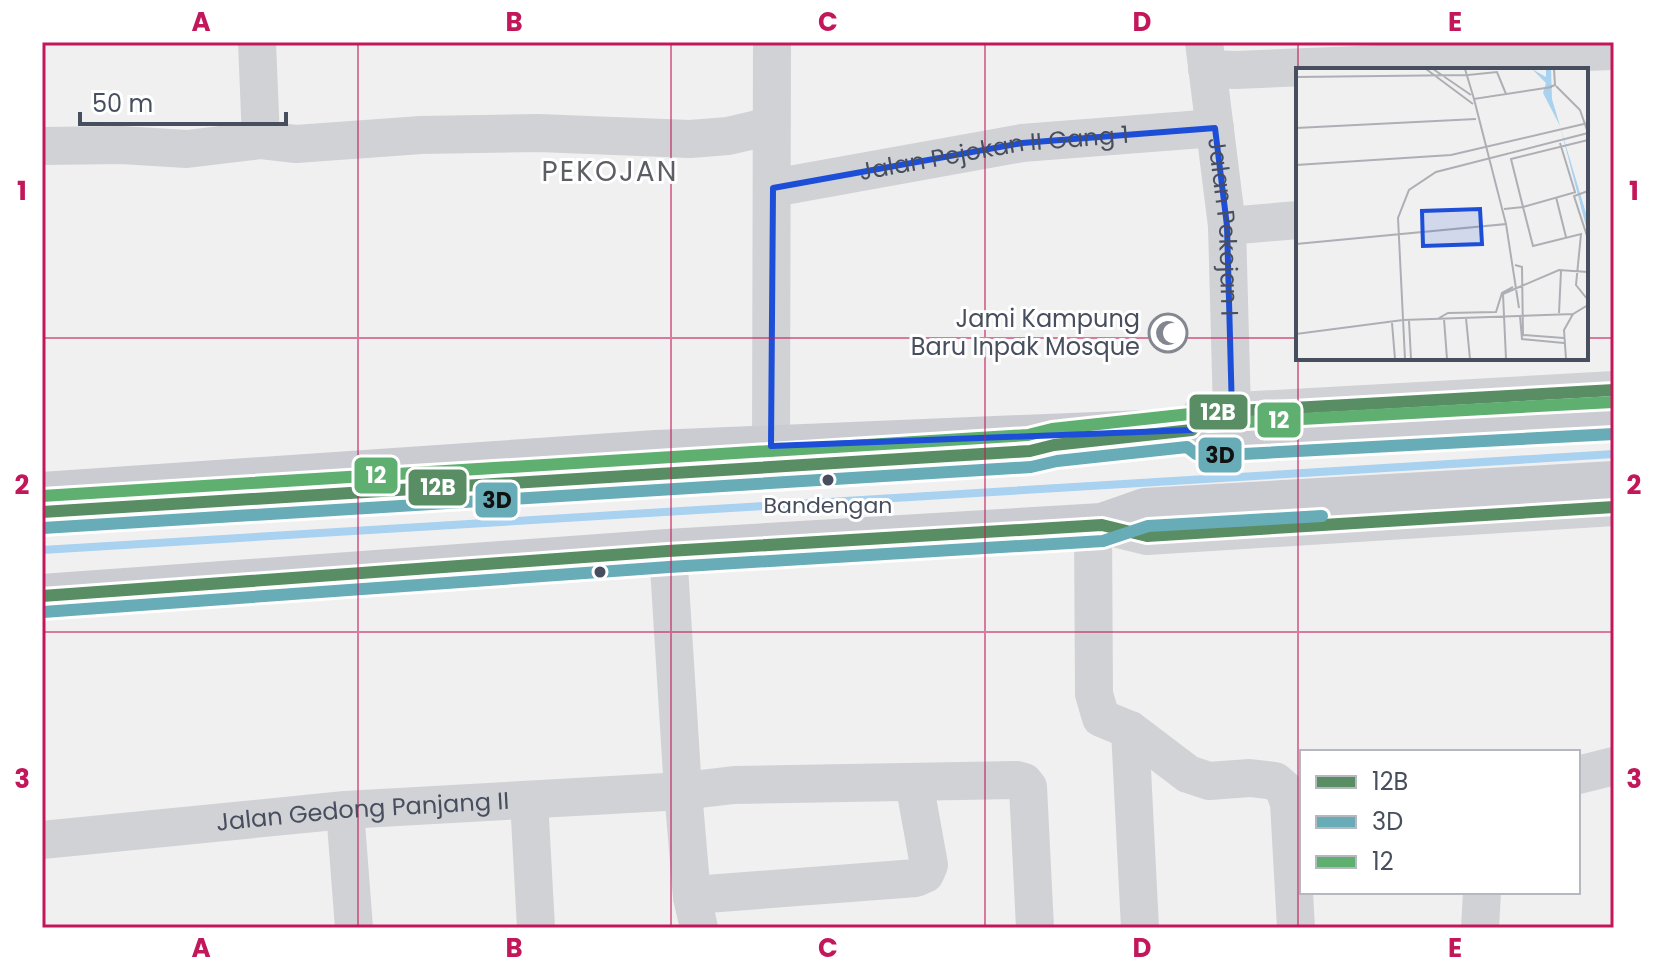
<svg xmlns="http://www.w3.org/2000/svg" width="1656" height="970" font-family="Poppins,sans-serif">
  <rect width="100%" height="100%" fill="#f1f0f0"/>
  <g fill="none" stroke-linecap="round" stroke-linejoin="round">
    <path stroke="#a8d2ef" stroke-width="8" d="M42,550l1572,-96"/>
    <g stroke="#d1d2d6" stroke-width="38">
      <path d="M257,42l4,98 35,4 125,-9 117,-2 152,6 38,-3 43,-10"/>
      <path id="s1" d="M1204,42l23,184 5,186"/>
      <path d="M1493,55l121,-4"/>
      <path d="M1207,69l29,1 243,-10 14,-5v-13"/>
      <path d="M42,146l79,-1 66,4 74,-9"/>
      <path id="s2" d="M773,188l249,-45 193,-15"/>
      <path d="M1227,226l71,-6"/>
      <path d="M1192,430l10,-17 412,-23"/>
      <path d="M771,446l1,-404"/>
      <path d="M1102,525l45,11 467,-29"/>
      <path d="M1093,526l1,168 7,24 29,12 58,44 21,7 41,-3 25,3 9,8 5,14 7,125"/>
      <path d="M668,551l15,240 9,106 7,31"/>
      <path d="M1130,730l10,198"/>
      <path d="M1578,775l36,-9"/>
      <path d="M529,800l7,128"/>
      <path d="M345,810l9,118"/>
      <path id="s3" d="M42,840l303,-30 338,-19 51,-6 283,-5 7,2 4,5 7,141"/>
      <path d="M692,897l15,-3 209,-16 9,-4 4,-9 -15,-83"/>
      <path d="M1480,928l2,-36"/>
    </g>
    <path stroke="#cbccd1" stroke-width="44" d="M42,494l614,-42 536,-22 12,10 33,-1 377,-21
      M42,596l626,-45 434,-26 43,-15 469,-27"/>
    <g stroke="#fff" stroke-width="18">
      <path id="bus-1" d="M42,512l988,-61 24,-6 138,-15 10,-17 412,-23
        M42,596l626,-45 434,-26 45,11 467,-29"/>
    </g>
    <g stroke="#fff" stroke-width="18">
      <path id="bus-2" d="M43,528l988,-61 26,-6 130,-14 9,7 9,2 409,-22
        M43,612l626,-45 434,-26 45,-15 174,-10"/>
    </g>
    <g stroke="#fff" stroke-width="18">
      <path id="bus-3" d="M42,496l986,-61 24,-6 138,-15 10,2 9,8 404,-22"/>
    </g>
    <use href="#bus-1" stroke="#598e64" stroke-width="12"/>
    <use href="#bus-2" stroke="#68acb7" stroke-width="12"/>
    <use href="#bus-3" stroke="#5fb070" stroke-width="12"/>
  </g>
  <path fill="none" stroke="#1d4ed8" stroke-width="6" stroke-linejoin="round" d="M1215,128l12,98 5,186 -30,1 -10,17 -421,16 2,-258 249,-45z"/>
  <path fill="none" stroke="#c2185b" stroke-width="2" stroke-opacity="0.55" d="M358,42v886M671,42v886M985,42v886M1298,42v28M42,338h1256M1586,338h28M1298,358v570M42,632h1572"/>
  <defs>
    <g id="mosque-ring" transform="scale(2)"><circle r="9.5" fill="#fff" stroke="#828790" stroke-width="1.5"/><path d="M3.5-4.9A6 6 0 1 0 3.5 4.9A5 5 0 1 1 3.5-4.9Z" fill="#828790"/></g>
  </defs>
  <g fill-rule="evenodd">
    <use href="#mosque-ring" x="1168" y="333"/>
  </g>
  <g fill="#474e5d" stroke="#fff" stroke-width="3">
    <circle cx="828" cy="480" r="7"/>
    <circle cx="600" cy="572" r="7"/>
  </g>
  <g text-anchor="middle" stroke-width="6" stroke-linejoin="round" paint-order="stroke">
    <g font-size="22" fill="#474e5d" stroke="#fff">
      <text x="828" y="513">Bandengan</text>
    </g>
    <g font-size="24" fill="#474e5d" stroke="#fff">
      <text dy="8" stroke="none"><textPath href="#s2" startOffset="224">Jalan Pejokan II Gang 1</textPath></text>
      <text dy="8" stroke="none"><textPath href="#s1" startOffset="186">Jalan Pekojan I</textPath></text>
      <text dy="8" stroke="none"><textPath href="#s3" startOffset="322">Jalan Gedong Panjang II</textPath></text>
    </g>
    <g font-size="24" fill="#474e5d" stroke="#fff" text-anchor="end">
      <text x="1140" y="327">Jami Kampung<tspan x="1140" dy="28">Baru Inpak Mosque</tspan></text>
    </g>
    <g font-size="28" letter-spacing="2" fill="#5c5e64" stroke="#fff">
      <text x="610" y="181">PEKOJAN</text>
    </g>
  </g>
  <g transform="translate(1296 68)">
    <rect width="292" height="292" fill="#f1f0f0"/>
    <path d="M236,1l14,8v-8h5l1,30 36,121v14l-28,-108 -17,-33 3,-10z" fill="#a8d2ef"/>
    <path fill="none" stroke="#adafb5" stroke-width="2" d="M130,1l47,35M137,1l38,26M169,1l9,30 78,-12M172,7l29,-3 9,22M0,9l172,-2M260,18l24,24 8,23M251,20l8,-3 -1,-16M0,60l180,-9M264,75l15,49M0,97l155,-10 137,-32M280,124l-53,15 -12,-48 77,-19M260,129l10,40M208,141l19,-2 10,39 48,-12 -5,51 12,15M210,156l13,84M291,168l-13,-40 14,-5M0,176l210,-20 -32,-125M219,197l7,2 1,68 41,3M263,245l2,-42M224,248l2,23 42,4M143,250l9,-5 48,-1 6,-19 11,-6M170,250l4,41M148,251l3,40M113,253l2,38M96,255l3,36M0,266l107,-14 170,-6 15,-9M109,291l-7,-141 11,-28 27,-18 152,-39M210,291l-3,-65 56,-24 29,2M270,291l-2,-29 9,-16"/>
    <path fill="#1d4ed8" fill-opacity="0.15" stroke="#1d4ed8" stroke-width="4" d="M184,141l2,35 -59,2 -1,-35z"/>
    <rect width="292" height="292" fill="none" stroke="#474e5d" stroke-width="4"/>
  </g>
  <g stroke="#fff" stroke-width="3">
    <rect x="1188" y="393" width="61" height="38" rx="8" fill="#598e64"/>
    <rect x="1256" y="401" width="46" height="38" rx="8" fill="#5fb070"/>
    <rect x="1197" y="436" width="46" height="38" rx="8" fill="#68acb7"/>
    <rect x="353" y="456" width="46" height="39" rx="8" fill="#5fb070"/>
    <rect x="407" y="468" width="61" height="39" rx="8" fill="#598e64"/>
    <rect x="474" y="481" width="45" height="38" rx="8" fill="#68acb7"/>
  </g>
  <g font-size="22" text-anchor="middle" font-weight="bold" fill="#fff">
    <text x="1218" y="420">12B</text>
    <text x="1279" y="428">12</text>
    <text x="376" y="483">12</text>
    <text x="438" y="495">12B</text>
  </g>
  <g font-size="22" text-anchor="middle" font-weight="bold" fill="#111">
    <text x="1220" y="463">3D</text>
    <text x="497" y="508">3D</text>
  </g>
  <rect width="1656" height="970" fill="none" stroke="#ffffff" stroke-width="88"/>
  <rect x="1300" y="750" width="280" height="144" fill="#ffffff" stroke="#b5b8be" stroke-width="2"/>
  <rect x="1316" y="776" width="40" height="12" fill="#598e64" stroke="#b5b8be" stroke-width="2"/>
  <text x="1372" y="790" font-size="24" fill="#474e5d">12B</text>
  <rect x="1316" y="816" width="40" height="12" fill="#68acb7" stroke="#b5b8be" stroke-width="2"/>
  <text x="1372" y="830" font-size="24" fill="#474e5d">3D</text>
  <rect x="1316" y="856" width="40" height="12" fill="#5fb070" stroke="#b5b8be" stroke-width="2"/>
  <text x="1372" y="870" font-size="24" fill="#474e5d">12</text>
  <path d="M80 112v12h206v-12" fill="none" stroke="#474e5d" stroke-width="4"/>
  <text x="92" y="112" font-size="24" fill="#474e5d" stroke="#ffffff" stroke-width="6" paint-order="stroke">50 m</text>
  <rect x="44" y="44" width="1568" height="882" fill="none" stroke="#c2185b" stroke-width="3"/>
  <g font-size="26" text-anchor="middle" font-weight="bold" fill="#c2185b">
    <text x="201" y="31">A</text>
    <text x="514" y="31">B</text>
    <text x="828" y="31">C</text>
    <text x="1142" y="31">D</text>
    <text x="1455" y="31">E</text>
    <text x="22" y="200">1</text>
    <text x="1634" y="200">1</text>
    <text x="22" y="494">2</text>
    <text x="1634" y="494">2</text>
    <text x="22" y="788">3</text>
    <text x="1634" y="788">3</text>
    <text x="201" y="957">A</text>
    <text x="514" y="957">B</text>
    <text x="828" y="957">C</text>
    <text x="1142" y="957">D</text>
    <text x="1455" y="957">E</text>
  </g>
</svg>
